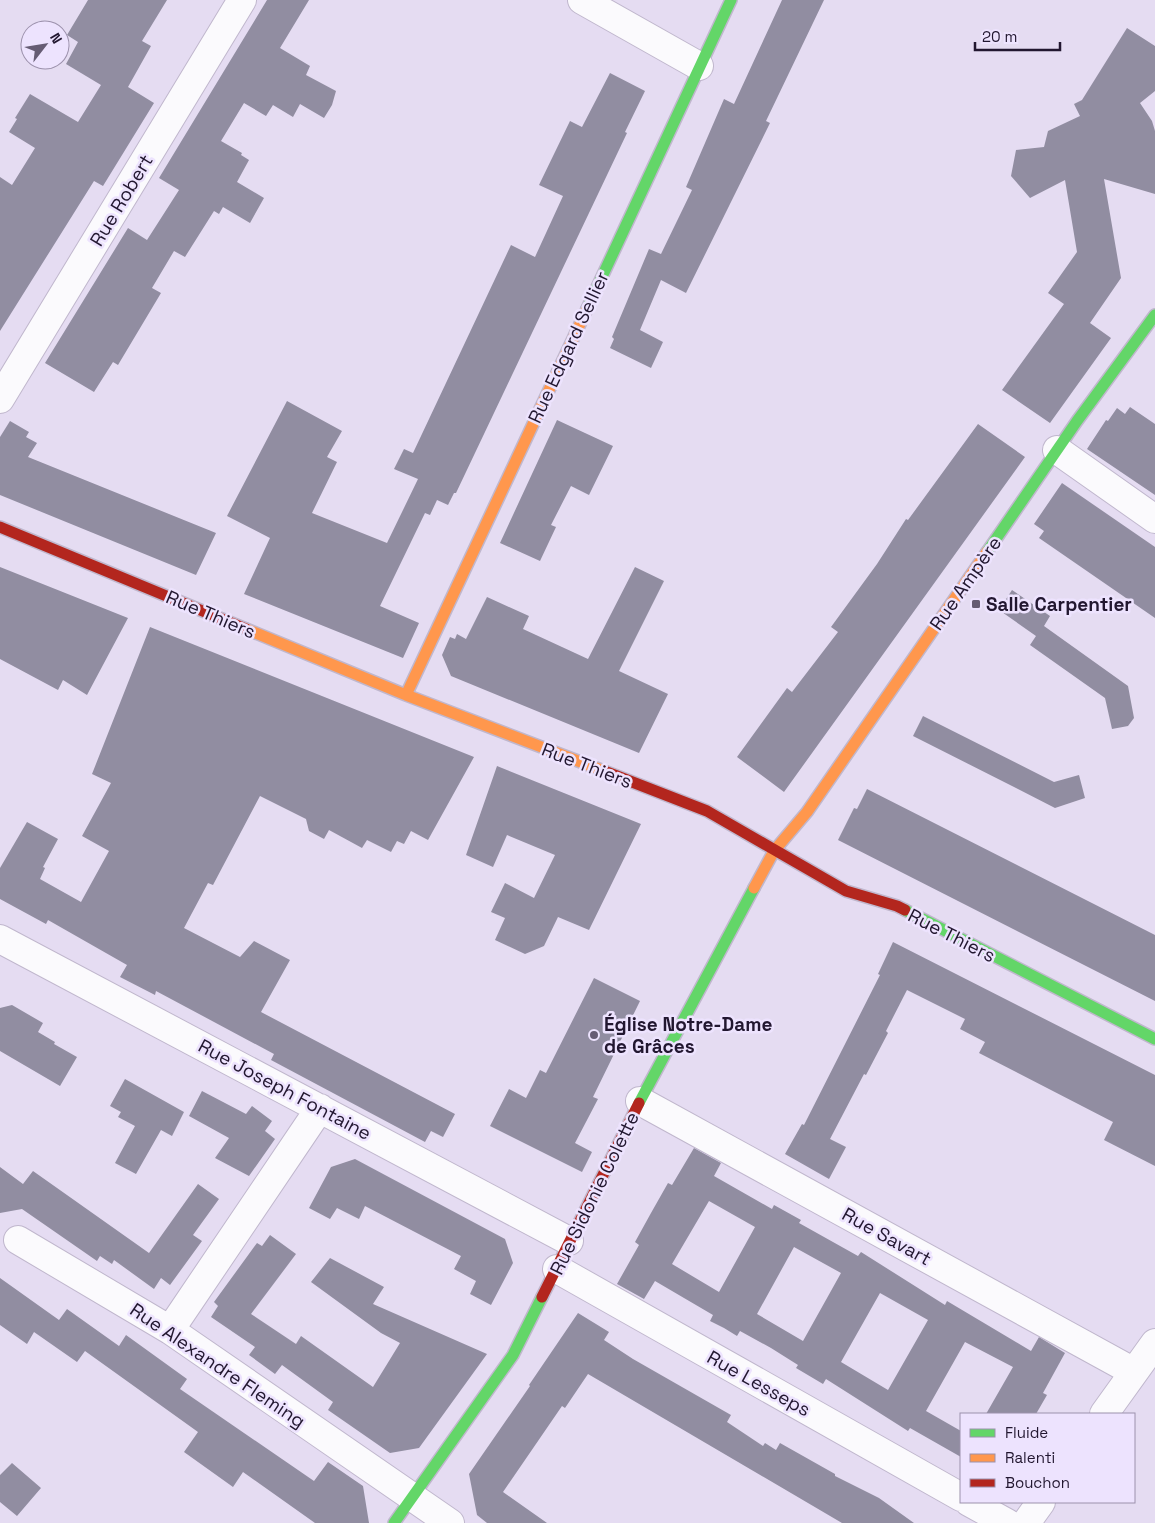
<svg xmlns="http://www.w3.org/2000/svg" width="1155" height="1523" font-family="'Space Grotesk',sans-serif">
  <rect width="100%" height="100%" fill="#e5dcf2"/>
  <path fill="#918da1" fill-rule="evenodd" d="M88,0h79l-25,41 9,5 -23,41 26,16 -51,83 -9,-5 -94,150v-154l12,8 23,-37 -26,-16 8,-13 -2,-1 15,-24 48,28 23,-37 -35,-21 12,-22 -11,-7z
    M267,0h42l-29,48 30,18 -4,9 30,16 -4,14 -8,13 -24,-14 -7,13 -20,-12 -7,11 -22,-13 -23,38 21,12 -1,2 8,5 -12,22 27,16 -14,25 -27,-16 -4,7 -5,-3 -29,46 -11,-6 -22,37 9,5 -43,72 -5,-3 -19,30 -49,-29 83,-135 19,12 32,-50 -20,-12z
    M782,0h42l-58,121 4,2 -84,170 -25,-13 -21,50 23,12 -12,26 -41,-20 4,-9 -2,-2 37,-88 12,5 31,-64 -6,-3 38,-88 10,5z
    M1127,28l28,18v45l-15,12 12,18 3,10v63l-51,-15 17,99 -31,45 21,15 -61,85 -48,-33 62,-86 -16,-11 29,-41 -12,-72 -35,18 -19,-22 5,-26 28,-3 4,-16 32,-15 -6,-12 8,-4z
    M610,73l35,18 -20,41 2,1 -171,360h-2l-6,12 -11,-5 -7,15 -5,-2 -45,93 39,17 -16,35 -159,-64 26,-56 -43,-22 60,-115 55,30 -15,26 10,5 -25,51 75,30 31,-64 -24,-10 10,-20 9,4 98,-208 24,12 28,-61 -24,-11 31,-64 12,6z
    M1130,407l25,17v71l-68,-46 19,-29 2,1 9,-13 8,6z
    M557,420l56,26 -24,49 -18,-9 -20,39 5,2 -16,34 -40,-18z
    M10,421l19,11 -3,5 11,6 -9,14 188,76 -20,42 -196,-80v-58z
    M978,424l47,33 -241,335 -47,-35 50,-69 5,4 46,-60 -7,-5 46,-63 29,-45 2,1z
    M1062,483l93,64v71l-116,-80 5,-7 -10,-7z
    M0,567l128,51 -41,77 -24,-15 -5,10 -58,-31z
    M635,567l29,14 -45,90 49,23 -29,59 -188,-77 -9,-21 8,-18 5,2 2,-5 9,5 21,-42 42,19 -6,13 65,30z
    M1012,590l38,26 -6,10 84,60 6,32 -6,8 -16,3 -7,-31 -75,-53 6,-9 -37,-26z
    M150,627l324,130 -46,83 -17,-9 -7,13 -7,-3 -6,11 -24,-12 -5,8 -33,-18 -5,9 -15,-8 -3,-12 -46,-23 -47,89 -5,-2 -24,45 56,29 14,-16 36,19 -29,52 194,102 -12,23 -12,-6 -6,11 -154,-82 3,-6 -118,-63 -1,4 -35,-18 7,-12 -79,-45 -2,4 -46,-25v-31l27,-46 31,17 -15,28 2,1 -5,11 41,23 28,-51 -27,-15 29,-53 -19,-9z
    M923,716l131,66 25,-7 6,23 -30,10 -39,-20 -103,-52z
    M497,766l144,58 -52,106 -31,-13 -14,29 -19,8 -30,-14 10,-22 -14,-6 14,-29 29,15 21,-43 -48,-20 -14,32 -27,-12z
    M867,789l288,146v66l-317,-161 16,-32 3,1z
    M893,942l262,133v91l-51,-26 9,-18 -134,-69 6,-11 -25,-13 5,-10 -58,-29 -21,41 2,2 -22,42 -2,-1 -34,65 16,8 -17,32 -44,-25 17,-30 2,1 76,-150 -2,-1z
    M594,978l46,23 -47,96 5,2 -23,44 17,9 -10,20 -92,-46 19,-37 17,9 14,-28 6,3z
    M12,1005l31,18 -5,9 17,10 -1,2 23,13 -17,29 -60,-35v-43z
    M125,1079l59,33 -12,24 -11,-6 -25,44 -21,-11 20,-37 -17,-9 3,-5 -11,-6z
    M202,1091l44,23 6,-8 20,15 -7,10 10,8 -26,37 -34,-18 14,-20 -40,-22z
    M694,1148l27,15 -7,13 58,33 2,-4 27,15 -2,3 59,33 3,-4 84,53 2,-4 84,50 8,-14 26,16 -22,40 4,2 -11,19h-50l27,-47 -48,-25 -39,69 35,20v26l-51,-29 -2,3 -82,-52 -3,5 -27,-16 2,-3 -27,-17 -31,-17 -3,5 -13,-8 -14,-7 3,-6 -58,-34 -11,18 -27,-15 22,-39 -4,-3 16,-29 17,-30 4,2zM709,1201l46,26 -36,65 -47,-28zM794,1247l47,26 -38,68 -46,-27zM880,1293l48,27 -40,70 -47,-28z
    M355,1159l150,80 8,24 -22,42 -21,-11 6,-13 -22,-12 7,-13 -96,-50 -6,13 -22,-11 -7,11 -21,-11 22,-41z
    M0,1167l23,17 10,-13 116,82 49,-69 21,15 -26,36 9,6 -32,44 -9,-7 -7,11 -40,-29 -2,4 -12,-8 -3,5 -75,-52 -22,4z
    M270,1235l26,19 -45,60 45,30 5,-8 72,51 27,-44 -19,-10 -70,-51 19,-24 54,29 -11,17 114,50 -68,94 -29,5 -62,-43 5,-8 -51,-37 -7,9 -26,-19 6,-8 -44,-30 7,-11 -4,-4 43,-59 5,3z
    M0,1278l59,42 8,-11 52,37 7,-11 61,44 -7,10 134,92 14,-19 35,24 6,37h-54l-72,-51 -10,15 -49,-35 14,-20 -113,-81 -8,11 -43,-30 -7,12 -27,-19z
    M578,1313l31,19 -5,8 29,19 98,56 -4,7 36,24 2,-3 11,7 4,-7 55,31v2l44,22 35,25h-72l-254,-149 -23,34 -3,-2 -59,86 44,31h-60l-10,-8 -8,-41 61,-88 -1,-1z
    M12,1463l29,25 -24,28 -17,-14v-27z"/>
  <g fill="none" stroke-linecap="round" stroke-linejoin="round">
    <g stroke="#c0b7cd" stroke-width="30">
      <path id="street" d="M582,0l117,66
        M0,399l242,-399
        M1057,450l98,69
        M0,939l569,302
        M640,1101l494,271
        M18,1240l152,90 280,193
        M557,1269l404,228
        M170,1330l150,-222
        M1104,1414l51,-71
        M969,1502l38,21
        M1026,1523l15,-21"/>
    </g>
    <g stroke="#c0b7cd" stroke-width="14">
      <path id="fast" d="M587,309l144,-309
        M987,552l90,-131 78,-106
        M905,910l250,129
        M639,1103l115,-215
        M394,1523l119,-168 29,-58"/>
    </g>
    <g stroke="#c0b7cd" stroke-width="14">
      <path id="slow" d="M246,629l160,66 198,76
        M406,695l181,-386
        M754,888l20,-37 33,-39 180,-260"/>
    </g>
    <g stroke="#c0b7cd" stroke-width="14">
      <path id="jam" d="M0,527l246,102
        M604,771l103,40 139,80 51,15 8,4
        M542,1297l97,-194"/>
    </g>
    <use href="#street" stroke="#fbfafd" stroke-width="28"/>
    <use href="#fast" stroke="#63d668" stroke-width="11"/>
    <use href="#slow" stroke="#ff974d" stroke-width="11"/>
    <use href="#jam" stroke="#b3261e" stroke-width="11"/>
  </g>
  <g fill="#665c74" stroke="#ede3fe" stroke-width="2">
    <rect x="971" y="599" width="10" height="10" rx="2.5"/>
    <circle cx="594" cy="1035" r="5"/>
  </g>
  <g text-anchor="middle" stroke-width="5" stroke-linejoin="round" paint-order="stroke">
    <g font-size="19" fill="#221730" stroke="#ede3fe">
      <text transform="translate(121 200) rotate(-59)" y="7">Rue Robert</text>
      <text transform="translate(568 347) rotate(-65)" y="7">Rue Edgard Sellier</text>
      <text transform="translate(965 583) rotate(-55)" y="7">Rue Ampère</text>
      <text transform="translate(211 614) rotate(23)" y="7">Rue Thiers</text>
      <text transform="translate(587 765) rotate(21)" y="7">Rue Thiers</text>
      <text transform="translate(952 935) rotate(27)" y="7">Rue Thiers</text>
      <text transform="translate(285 1089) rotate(28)" y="7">Rue Joseph Fontaine</text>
      <text transform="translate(594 1193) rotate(-64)" y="7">Rue Sidonie Colette</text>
      <text transform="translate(887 1236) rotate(29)" y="7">Rue Savart</text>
      <text transform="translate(218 1365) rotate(34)" y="7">Rue Alexandre Fleming</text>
      <text transform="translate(759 1383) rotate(29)" y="7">Rue Lesseps</text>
    </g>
    <g font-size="19" font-weight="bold" fill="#221730" stroke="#ede3fe" text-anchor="start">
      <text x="986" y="611">Salle Carpentier</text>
      <text x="604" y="1031">Église Notre-Dame<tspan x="604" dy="22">de Grâces</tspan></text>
    </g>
  </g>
  <rect x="960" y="1413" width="175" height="90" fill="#ede3fe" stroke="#9c91ac"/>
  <rect x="970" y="1429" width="25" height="8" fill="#63d668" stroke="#9c91ac"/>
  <text x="1005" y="1438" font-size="15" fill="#221730">Fluide</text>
  <rect x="970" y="1454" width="25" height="8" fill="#ff974d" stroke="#9c91ac"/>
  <text x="1005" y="1463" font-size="15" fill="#221730">Ralenti</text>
  <rect x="970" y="1479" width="25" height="8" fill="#b3261e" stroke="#9c91ac"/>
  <text x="1005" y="1488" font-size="15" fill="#221730">Bouchon</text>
  <g transform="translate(45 45) rotate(59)"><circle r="24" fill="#ede3fe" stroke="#9c91ac"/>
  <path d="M0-4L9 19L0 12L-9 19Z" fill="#665c74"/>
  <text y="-8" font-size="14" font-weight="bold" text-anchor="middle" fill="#221730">N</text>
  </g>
  <path d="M975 42v8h85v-8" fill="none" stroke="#221730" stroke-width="2.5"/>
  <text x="982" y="42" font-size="15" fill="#221730" stroke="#ede3fe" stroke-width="4" paint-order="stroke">20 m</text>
</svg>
